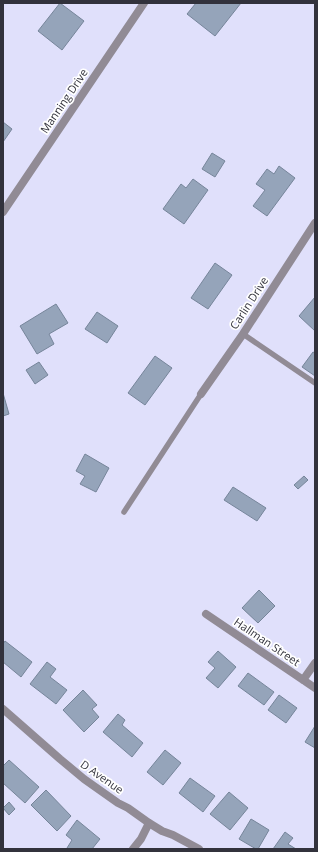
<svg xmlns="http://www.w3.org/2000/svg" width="318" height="852" font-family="'Open Sans',sans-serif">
  <rect width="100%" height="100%" fill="#e0e0fb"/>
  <path fill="#95a4ba" stroke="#76859a" d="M60,3l24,18 -22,29 -24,-19z
    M196,3h45l-26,33 -28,-22z
    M3,122l9,7 -9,13z
    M212,153l13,8 -10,16 -13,-8z
    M279,166l16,12 -28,38 -14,-10 12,-16 -9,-6 11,-15 7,5z
    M193,179l15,11 -24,34 -21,-15 18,-25 5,4z
    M215,263l17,12 -24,34 -17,-11z
    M315,297v34l-16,-15z
    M56,304l12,19 -19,11 5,10 -17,10 -17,-28z
    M97,312l21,14 -11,17 -22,-14z
    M313,352l2,1v23l-13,-9z
    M155,356l17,12 -27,37 -17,-12z
    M39,362l9,13 -13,9 -9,-14z
    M3,393l6,21 -6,2z
    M85,454l24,14 -13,24 -16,-8 5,-8 -9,-5z
    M304,476l4,4 -10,9 -4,-4z
    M233,487l33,21 -9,13 -33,-21z
    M259,590l16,16 -17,17 -16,-15z
    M5,641l27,21 -11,15 -18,-15v-18z
    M218,651l18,16 -18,21 -12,-10 9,-10 -7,-6z
    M47,662l9,7 -6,8 17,13 -11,14 -26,-20z
    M248,673l26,19 -10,13 -26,-19z
    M83,690l14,15 -5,4 7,8 -15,15 -21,-22z
    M279,695l18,13 -11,15 -18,-13z
    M118,714l7,6 -3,5 21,18 -11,14 -29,-25z
    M315,726v22l-10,-6z
    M165,750l16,13 -18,22 -16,-13z
    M9,760l30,27 -14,16 -22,-20v-17z
    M190,778l25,18 -12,16 -24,-19z
    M46,790l25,26 -14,15 -26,-26z
    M229,792l19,16 -18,22 -20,-16z
    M9,802l6,7 -6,6 -6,-7z
    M251,819l18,11 -11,19h-2l-17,-10z
    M77,820l23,19 -8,10h-24l-1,-1 5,-8 -6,-5z
    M285,832l8,6 -5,6 8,5h-23z"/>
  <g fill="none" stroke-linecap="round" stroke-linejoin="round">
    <path stroke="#918b95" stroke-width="5.5" d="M243,334l72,49
      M124,512l77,-118"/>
    <path stroke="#918b95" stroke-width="8" d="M3,212l141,-209
      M201,394l42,-60 72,-111
      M206,614l109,74
      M303,680l12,-17
      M133,849l8,-10 8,-16"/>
    <path stroke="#918b95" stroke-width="8" d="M3,709l57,50 24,20 34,24 10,5 21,15 13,8 11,4 26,14"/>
  </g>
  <g text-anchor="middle" stroke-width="3.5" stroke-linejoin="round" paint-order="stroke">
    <g font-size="11" fill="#32323c" stroke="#fff">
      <text transform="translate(64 101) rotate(-56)" y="4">Manning Drive</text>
      <text transform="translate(249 303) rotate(-57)" y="4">Carlin Drive</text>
      <text transform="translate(267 642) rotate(34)" y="4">Hallman Street</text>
      <text transform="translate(102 777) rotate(35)" y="4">D Avenue</text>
    </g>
  </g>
  <rect width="318" height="852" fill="none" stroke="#32323c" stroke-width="8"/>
</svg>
